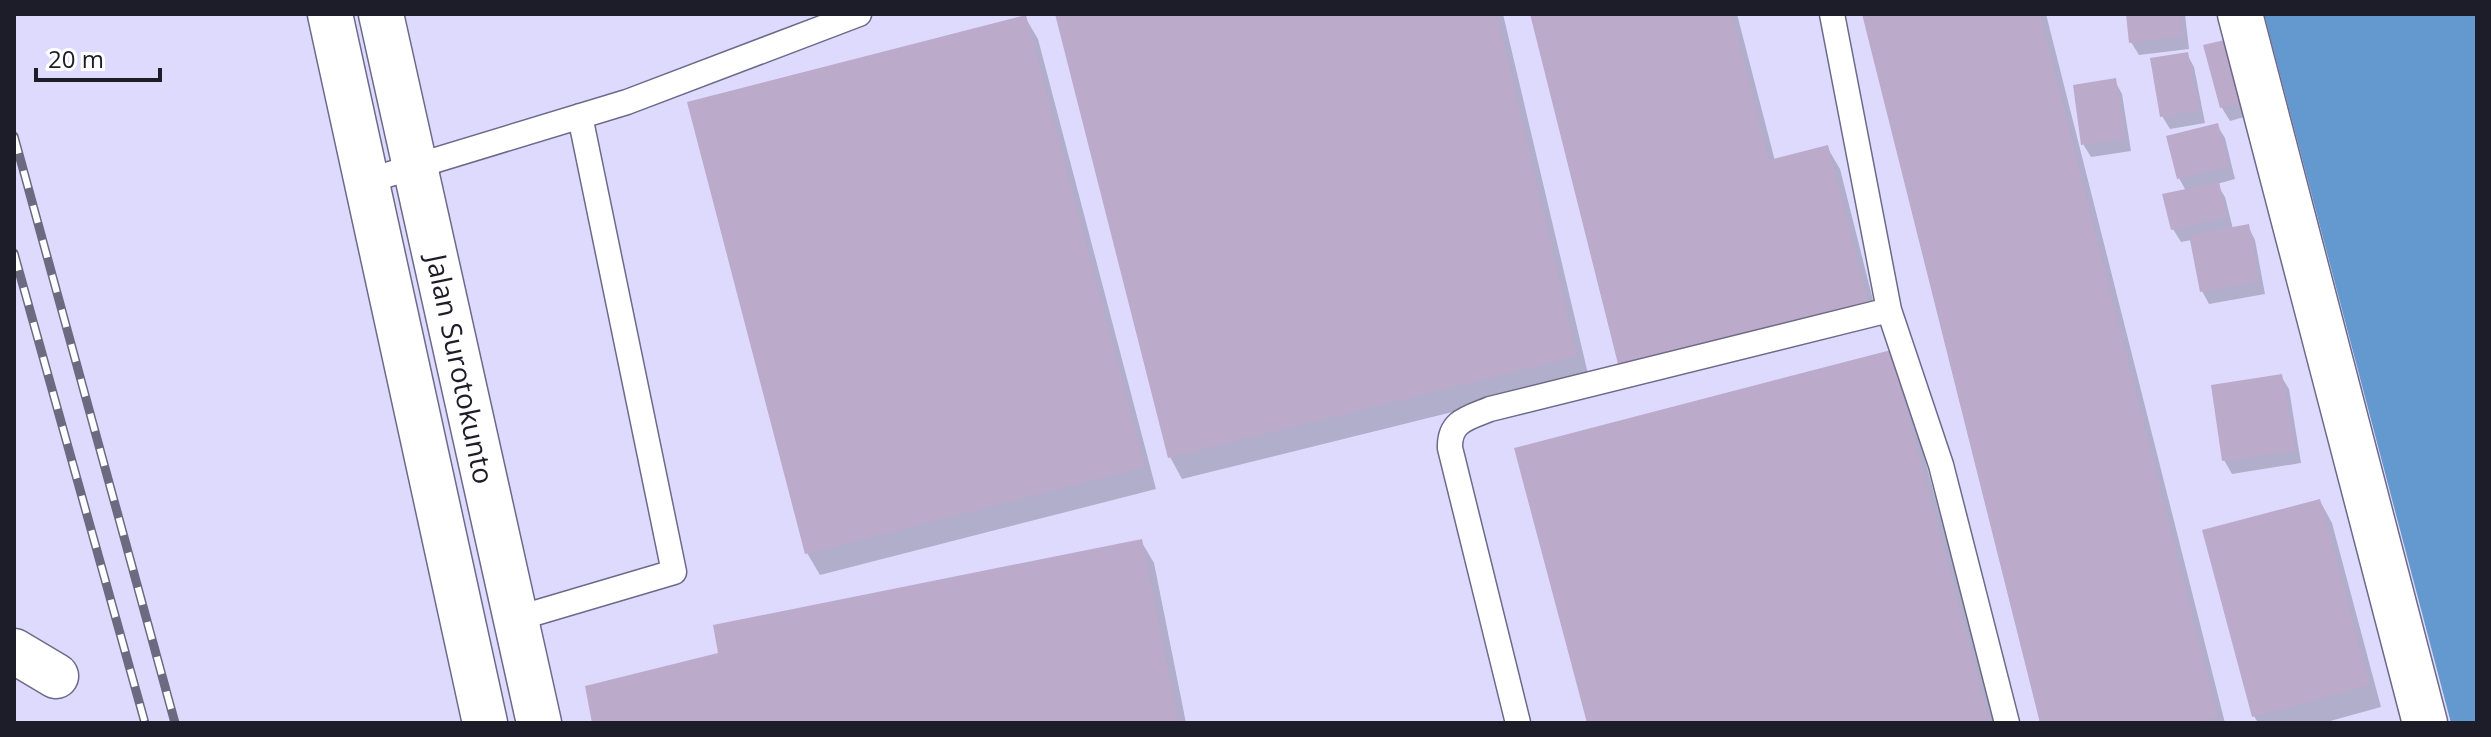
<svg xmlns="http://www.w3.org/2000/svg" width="2491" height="737" font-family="'Open Sans',sans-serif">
  <rect width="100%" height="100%" fill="#dedafe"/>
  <path fill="#6499cf" d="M2264,14h213v709h-26z"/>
  <path fill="#0003" d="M1057,14h446l86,364 -407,101 -12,-22z
    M1532,14h205l38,147 52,-14 13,22 39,155 -247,61 -12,-22z
    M1864,14h182l179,709h-182z
    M2128,14h57l4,35 -50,6 -8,-13z
    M1025,17l13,22 118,450 -336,86 -13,-22z
    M2206,47l49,67 -25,7 -8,-13z
    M2187,54l7,13 11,56 -35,6 -8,-13z
    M2115,81l7,13 9,57 -40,6 -8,-13z
    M2217,125l8,13 10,41 -18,5 8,13 8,32 15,-3 7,14 10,54 -56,10 -7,-13 -10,-51 -11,2 -8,-13 13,-38 -7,-13z
    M1890,352l12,22 94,349h-407z
    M2281,376l8,13 12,74 -69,11 -8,-14z
    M2320,501l12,22 49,184 -58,16h-65l-4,-7z
    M1141,541l13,22 32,160h-592l126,-68z"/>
  <path fill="#bcaaca" d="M1055,14h442l80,342 -409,102z
    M1530,14h202l37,146 59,-15 40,157 -250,62z
    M1862,14h178l178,703 -25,6h-153z
    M2126,14h54l2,22 -53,7z
    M1026,15l119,452 -340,87 -118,-452z
    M2233,38l16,63 -29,7 -17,-63z
    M2188,52l11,58 -39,7 -10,-59z
    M2116,78l9,61 -44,6 -8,-60z
    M2218,123l11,43 -52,13 -11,-43z
    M2219,182l8,35 -56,13 -9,-36z
    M2249,224l10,57 -59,11 -11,-57z
    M1891,350l99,373h-403l-73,-275z
    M2282,374l13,76 -73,11 -11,-76z
    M2320,499l50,186 -118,32 -50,-187z
    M1142,539l37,184h-587l-7,-37 133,-33 -5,-28z"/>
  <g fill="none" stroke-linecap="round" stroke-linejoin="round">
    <g stroke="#6d6989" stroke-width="27">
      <path id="lane" d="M367,181l260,-79 232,-88
        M1889,310l52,155 66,258
        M515,619l159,-47 -94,-456
        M1518,723l-68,-275c-1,-27 18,-30 40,-39l399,-99 -57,-296"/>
    </g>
    <g stroke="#6d6989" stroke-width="47">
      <path id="street" d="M2240,14l185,709
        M14,651l42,25"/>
    </g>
    <g stroke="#6d6989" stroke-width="47">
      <path id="primary" d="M330,14l155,709
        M381,14l158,709"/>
    </g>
    <use href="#lane" stroke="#fff" stroke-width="24"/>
    <use href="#street" stroke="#fff" stroke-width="44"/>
    <use href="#primary" stroke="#fff" stroke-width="44"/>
    <g stroke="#6c6a80" stroke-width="9">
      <path id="rail" d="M14,136l161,587
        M14,253l131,470"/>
    </g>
    <use href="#rail" stroke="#fff" stroke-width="6" stroke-dasharray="18" stroke-linecap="butt"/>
  </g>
  <g text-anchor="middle" stroke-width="7" stroke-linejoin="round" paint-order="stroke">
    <g font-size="28" fill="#1d1c29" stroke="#fff">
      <text transform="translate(460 369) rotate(78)" y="10">Jalan Surotokunto</text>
    </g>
  </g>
  <rect width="2491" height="737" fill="none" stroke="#1d1c29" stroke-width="32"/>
  <path d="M36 68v12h124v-12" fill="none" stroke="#1d1c29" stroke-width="4"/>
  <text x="48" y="68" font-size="24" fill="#1d1c29" stroke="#ffffff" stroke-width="6" paint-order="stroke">20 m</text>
</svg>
